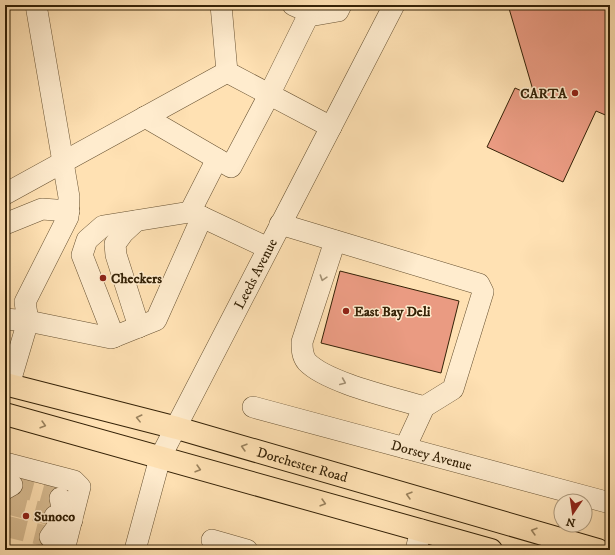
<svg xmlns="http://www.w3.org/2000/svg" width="615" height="555" font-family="'IM FELL DW Pica',serif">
  <rect width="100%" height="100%" fill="#ffe1b3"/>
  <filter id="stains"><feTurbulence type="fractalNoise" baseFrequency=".005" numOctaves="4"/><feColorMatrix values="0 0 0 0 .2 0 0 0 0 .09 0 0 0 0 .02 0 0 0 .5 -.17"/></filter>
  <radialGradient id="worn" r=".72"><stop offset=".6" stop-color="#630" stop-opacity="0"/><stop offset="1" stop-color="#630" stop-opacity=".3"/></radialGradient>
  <path fill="#ea9b82" stroke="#352207" d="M508,5h102v112l-14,-6 -33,71 -76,-35 28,-59 20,9z
    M340,271l119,30 -18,72 -120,-30z"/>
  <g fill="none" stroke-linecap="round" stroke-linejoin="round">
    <path stroke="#d7bb91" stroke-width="21" stroke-dasharray="21 10" stroke-linecap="butt" d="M12,485l48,13
      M5,503l50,13
      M5,526l45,11"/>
    <g stroke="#685232" stroke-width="22">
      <g id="minor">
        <path d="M221,5l6,67"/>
        <path d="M293,5l22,10 23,-4 3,-6"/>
        <path d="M145,117l86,50 38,-72 41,-83"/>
        <path d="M5,194l222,-122 104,55"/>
        <path d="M202,217l-12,-5 27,-53"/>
        <path d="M136,221l-13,12 -8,11 1,11 23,72"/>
        <path d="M5,224l37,-15 27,2"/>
        <path d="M280,224l199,60 4,8 -30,97 -29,18 -19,41"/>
        <path d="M335,241l-33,101c0,7 0,14 5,20 20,21 88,36 117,45"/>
        <path d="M5,319l23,2 83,17 45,-18 46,-103 66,31"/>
        <path d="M114,337l-32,-82 5,-15 16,-14 87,-14"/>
        <path d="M9,385l19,-64 -3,-19 43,-85 1,-20 -33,-192"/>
        <path id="s1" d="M253,407l357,96"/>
        <path d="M5,463l69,18 6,6 -16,63"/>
        <path d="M5,489l7,-4"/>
        <path d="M60,498l4,20 8,2"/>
        <path d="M50,537l14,-19 -9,-2"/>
        <path d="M212,540l35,10"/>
        <path id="s2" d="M135,550l25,-92 234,-453"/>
        <path d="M416,550l5,-20"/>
      </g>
    </g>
    <g stroke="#352207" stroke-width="24">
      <g id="major">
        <path id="s3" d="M5,384l172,44 421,122"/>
        <path d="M5,414l486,136"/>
      </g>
    </g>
    <use href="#minor" stroke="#ffecce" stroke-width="21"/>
    <use href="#major" stroke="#ffe1b3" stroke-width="22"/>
  </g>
  <defs><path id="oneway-chevron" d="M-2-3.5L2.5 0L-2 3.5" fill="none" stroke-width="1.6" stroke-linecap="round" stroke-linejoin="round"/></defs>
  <g stroke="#a49174">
    <use href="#oneway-chevron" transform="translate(323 278) rotate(108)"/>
    <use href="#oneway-chevron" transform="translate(343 382) rotate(23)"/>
  </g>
  <g stroke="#9a825d">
    <use href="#oneway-chevron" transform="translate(139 418) rotate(-166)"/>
    <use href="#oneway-chevron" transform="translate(43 425) rotate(16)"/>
    <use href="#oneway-chevron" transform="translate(244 447) rotate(-164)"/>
    <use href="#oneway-chevron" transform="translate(198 469) rotate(16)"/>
    <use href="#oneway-chevron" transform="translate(409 495) rotate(-164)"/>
    <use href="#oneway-chevron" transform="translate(323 503) rotate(16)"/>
    <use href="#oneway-chevron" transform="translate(534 531) rotate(-164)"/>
  </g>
  <g fill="#8f2418" stroke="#ffecce" stroke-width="1.5">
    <circle cx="575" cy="93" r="4"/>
    <circle cx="103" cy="278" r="4"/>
    <circle cx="346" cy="311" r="4"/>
    <circle cx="26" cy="516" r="4"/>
  </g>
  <g text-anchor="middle" stroke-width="3" stroke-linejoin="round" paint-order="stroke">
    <g font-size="14" font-weight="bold" fill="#352207" stroke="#ffecce" text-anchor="start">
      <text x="567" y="98" text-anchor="end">CARTA</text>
      <text x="111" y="283">Checkers</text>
      <text x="354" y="316">East Bay Deli</text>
      <text x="34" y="521">Sunoco</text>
    </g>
    <g font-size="14" fill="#352207" stroke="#ffecce">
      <text dy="5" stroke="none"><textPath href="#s2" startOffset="303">Leeds Avenue</textPath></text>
      <text dy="5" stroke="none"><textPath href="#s1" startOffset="185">Dorsey Avenue</textPath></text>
      <text dy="5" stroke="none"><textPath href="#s3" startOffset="308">Dorchester Road</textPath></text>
    </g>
  </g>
  <rect width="615" height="555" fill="none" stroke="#ffe1b3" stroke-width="20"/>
  <rect x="6" y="6" width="603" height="543" fill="none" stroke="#352207" stroke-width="2"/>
  <rect x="10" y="10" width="595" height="535" fill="none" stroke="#352207"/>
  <g transform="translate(573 513) rotate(193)"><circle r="19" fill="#ffecce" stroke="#ae9b7e"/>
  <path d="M0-3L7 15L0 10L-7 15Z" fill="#8f2418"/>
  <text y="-6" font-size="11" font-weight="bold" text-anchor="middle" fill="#352207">N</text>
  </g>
  <rect width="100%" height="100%" filter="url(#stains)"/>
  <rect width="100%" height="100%" fill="url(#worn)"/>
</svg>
